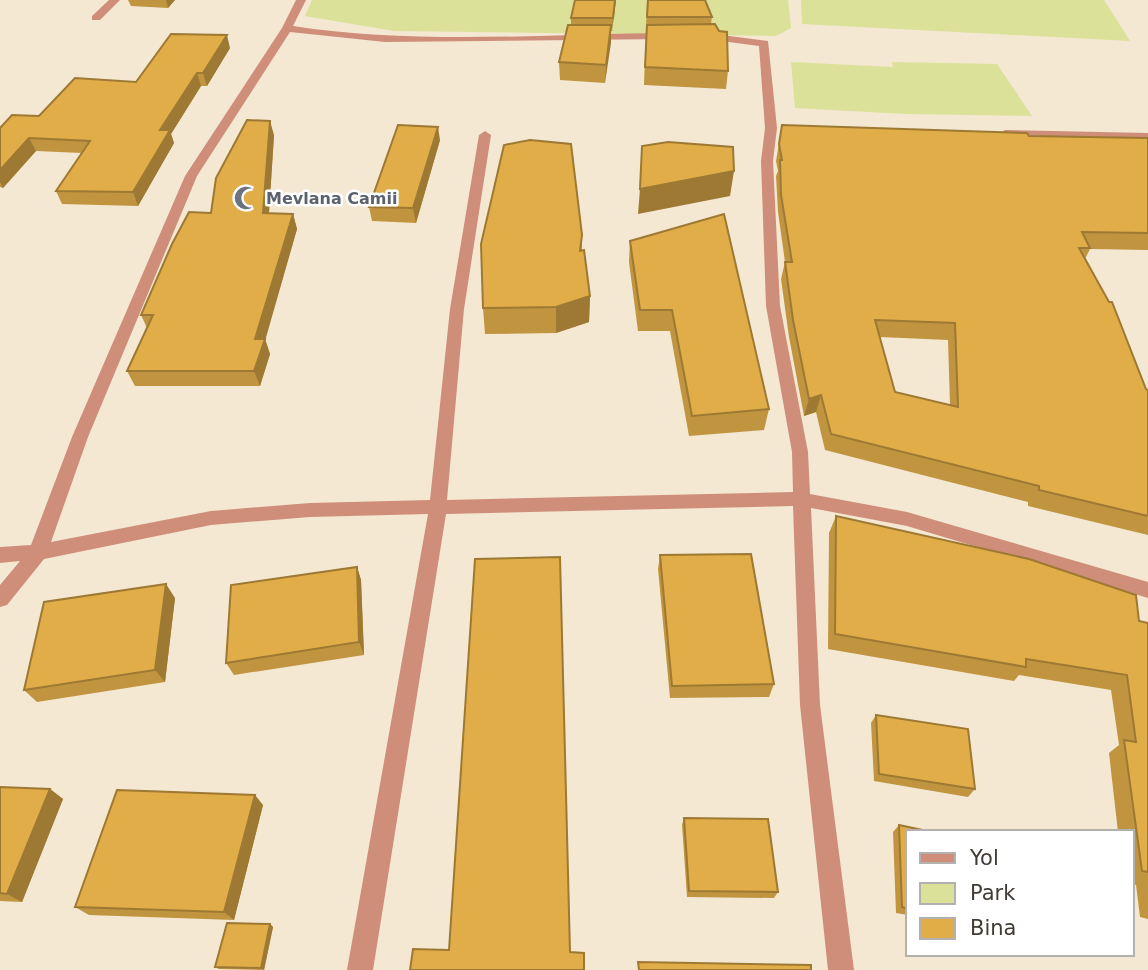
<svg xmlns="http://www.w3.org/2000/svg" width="1148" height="970" font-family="'DejaVu Sans',sans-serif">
  <rect width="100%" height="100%" fill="#f4e8d3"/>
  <path fill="#dbe198" d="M312,0h476l3,28 -15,8 -382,-5 -89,-15z
    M801,0h303l26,41 -328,-17z
    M791,62l102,5 -1,-5 105,2 35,52 -127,-2 -110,-6z"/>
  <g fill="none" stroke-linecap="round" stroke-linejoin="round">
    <path fill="#cf8e79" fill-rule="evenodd" d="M109,0h11l-20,20h-8v-4z
      M296,0h10l-13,26c120,19 253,8 374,7l5,3 -5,3 -282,3 -95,-10 -93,144 -109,261 -37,105 160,-31 99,-8 120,-3 20,-191 29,-174 6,-4 6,4 -27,174 -17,191 346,-8 -1,-40 -26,-146 -5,-145 4,-33 -6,-82 -53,-7 -5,-3 5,-3 62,8 9,87 -4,33 7,145 28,146 2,42 97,18 241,70v16l-241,-72 -96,-18 9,197 34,265h-26l-28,-265 -7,-199 -347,8 -73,456h-26l81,-456 -118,3 -99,8 -167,34 -37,46 -7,2v-22l20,-24 -20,2v-16l31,-2 41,-108 113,-261 97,-148z
      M1005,130l143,3v8l-147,-4 -2,-3z"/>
  </g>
  <path fill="#c1953f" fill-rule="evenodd" d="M128,0h47l-7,8 -37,-2z
    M575,0h41l-4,31h-1l-6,52 -45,-3 -1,-18 12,-37v-7z
    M647,0l65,17 -1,7 17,47 -2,18 -82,-4z
    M230,48l-23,38h-6l-30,48 3,9 -36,63 -76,-2 -6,-13 26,-38 -46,-2 -33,37 -3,-1v-59l39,-12 97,-34z
    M782,125l247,11 119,2v112l-58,-1 -5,10 61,130 2,1v145l-120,-29v-4l-203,-52 -9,-38 -12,4 -15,-79 -8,-58 4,-17 -7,-50 -2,-36 2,-5 -2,-10zM880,337l68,3 2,65 -55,-13z
    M274,135l-5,78 24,1 4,15 -32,110 5,15 -10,32h-125l-8,-15 20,-43 -6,-13 70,-102z
    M440,140l-24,83 -44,-2 -3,-14z
    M582,235v15l8,46 -1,26 -33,11 -71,1 -2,-26z
    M630,241l139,168 -5,21 -75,6 -19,-105h-32l-9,-69z
    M836,516l303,105 9,2v296l-8,-2 -4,-32 -4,-1v-52h-14l-9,-79 10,-8 -8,-55 -92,-15 -5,6 -186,-32 1,-116z
    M660,555l114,129 -5,13 -99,1 -12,-129z
    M357,567l4,13 3,75 -130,20 -8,-12z
    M175,598l-10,84 -128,20 -13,-12z
    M876,715l99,74 -7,8 -94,-16 -3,-58z
    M0,787l50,2 13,10 -41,103 -22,-1z
    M263,805l-29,115 -145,-5 -14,-8z
    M684,818l94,74 -4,6 -87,-1 -5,-72z
    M899,825l9,7v83l-12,-2 -3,-81z
    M270,924l3,3 -9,43 -45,-1 -4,-2z"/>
  <path fill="#9d7933" d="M166,0h9l-7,8z
    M615,0h1l-4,31 1,-13z
    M611,25v18l-6,40 1,-18z
    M227,35l3,13 -23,38 -4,-13z
    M197,73l4,13 -30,48 3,9 -36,63 -5,-14 27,-62z
    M270,121l4,14 -6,93 -5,-15z
    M438,127l2,13 -24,83 -3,-15z
    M29,138l7,13 -33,37 -3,-6v-12z
    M734,171l-4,25 -92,18 2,-25z
    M293,214l4,15 -32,112v-2l5,15 -10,32 -6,-15 1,-32z
    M590,296l-1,26 -33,11v-26z
    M821,395l-5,17 -12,4 5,-17z
    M357,567l4,13 3,75 -5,-13z
    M166,584l9,14 -10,84 -10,-12z
    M50,789l13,10 -41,103 -15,-8z
    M255,795l8,10 -29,115 -10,-8z
    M270,924l3,3 -9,43 -3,-2z"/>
  <path fill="#e0ad49" stroke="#9d7933" stroke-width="2" fill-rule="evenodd" d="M575,0h40l-2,18h-42z
    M648,0h57l7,17h-65z
    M715,24l4,7 8,1 1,39 -83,-4 2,-42z
    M568,25h43l-5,40 -47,-3z
    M171,34l56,1 -24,38h-6l-37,57h10l-37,62 -77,-1 34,-50 -61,-3 -29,32v-42l12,-13 27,1 36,-38 61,4z
    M247,120l23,1 -7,92 30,1 -38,125h10l-11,32h-127l26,-56h-12l31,-71 17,-32 22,1 5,-35z
    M398,125l40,2 -25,81 -44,-1z
    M782,125l245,8 2,3 119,2v95l-66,-1 8,16h-11l30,54h3l34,87 2,1v126l-109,-26v-4l-208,-52 -10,-39 -12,4 -16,-79 -8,-58h7l-11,-67 -1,-35h2l-3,-16zM875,320l80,3 3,84 -63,-15z
    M530,140l41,4 11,91 -2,16 4,-1 6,46 -34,11 -73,1 -2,-64 23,-99z
    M668,142l65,5 1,24 -94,18 2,-43z
    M724,214l45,195 -77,7 -20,-106h-32l-10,-69z
    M836,516l193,43 107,36 3,26 9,2v249l-6,-1 -18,-131 12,2 -9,-67 -101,-16v8l-191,-33z
    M751,554l23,130 -102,2 -12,-131z
    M560,557l10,395 14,1v17h-174l3,-21 36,1 26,-391z
    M357,567l2,75 -133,21 5,-78z
    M166,584l-11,86 -131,20 20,-88z
    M876,715l92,14 7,60 -96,-15z
    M0,787l50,2 -43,105 -7,-1z
    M117,790l138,5 -31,117 -149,-5z
    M684,818l84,1 10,73 -89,-1z
    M899,825l33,7h-24v77l-6,-2z
    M227,923l43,1 -9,44 -46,-1z
    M638,962l173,3v5h-172z"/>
  <defs>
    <g id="mosque-bare" transform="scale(1.89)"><path d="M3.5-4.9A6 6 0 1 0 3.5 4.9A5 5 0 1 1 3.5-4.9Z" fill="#6b7280" stroke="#fff" stroke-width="2.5" paint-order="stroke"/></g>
  </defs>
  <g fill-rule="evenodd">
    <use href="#mosque-bare" x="246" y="198"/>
  </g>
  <g text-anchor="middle" stroke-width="5" stroke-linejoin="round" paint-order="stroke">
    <g font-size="16" font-weight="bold" fill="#5b616d" stroke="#fff" text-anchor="start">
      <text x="266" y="204">Mevlana Camii</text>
    </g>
  </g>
  <rect x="906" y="830" width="228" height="126" fill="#ffffff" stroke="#b3b1ae" stroke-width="2"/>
  <rect x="920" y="853" width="35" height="10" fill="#cf8e79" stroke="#b3b1ae" stroke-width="2"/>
  <text x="970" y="865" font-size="21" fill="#413c34">Yol</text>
  <rect x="920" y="883" width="35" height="21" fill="#dbe198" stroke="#b3b1ae" stroke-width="2"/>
  <text x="970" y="900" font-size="21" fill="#413c34">Park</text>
  <rect x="920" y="918" width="35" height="21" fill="#e0ad49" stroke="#b3b1ae" stroke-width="2"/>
  <text x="970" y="935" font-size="21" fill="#413c34">Bina</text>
</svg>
